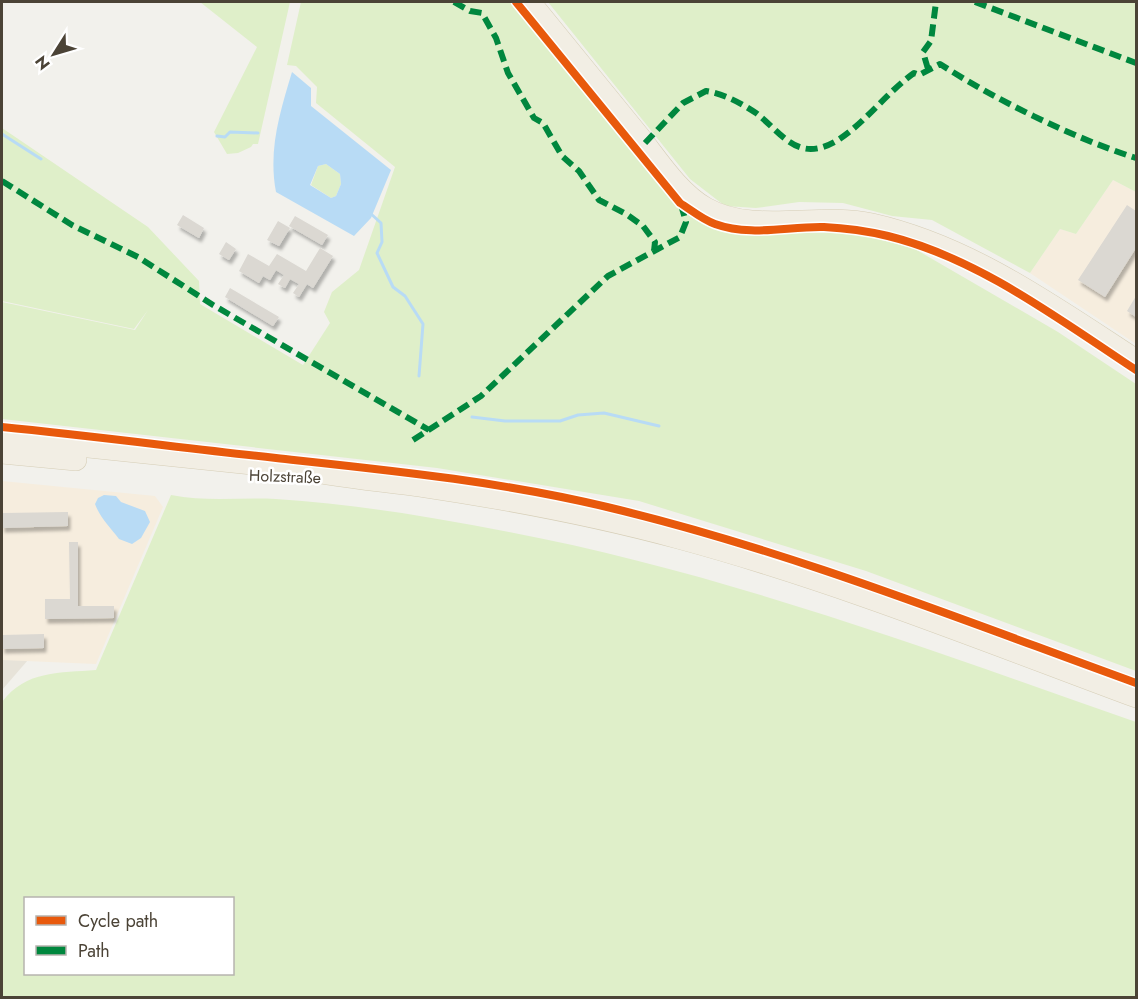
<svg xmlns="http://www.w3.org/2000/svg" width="1138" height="999" font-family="Jost,sans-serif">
  <defs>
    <filter id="shadow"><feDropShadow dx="2.5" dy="4.5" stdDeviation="1.5" flood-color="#0004"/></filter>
  </defs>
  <rect width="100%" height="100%" fill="#f2f1ec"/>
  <path fill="#e7e3d9" d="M2,660h26l-26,30z"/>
  <path fill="#f6edde" d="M1113,180l23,12v152l-106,-71 30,-44 16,5z
    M2,481l153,15 8,11 -67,157 -94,-4z"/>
  <path fill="#dfefc9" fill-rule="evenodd" d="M200,2h90l-32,142h-5l-2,3 -13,6 -11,1 -13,-22 43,-85z
    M301,2h212l173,208 31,18 25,6 110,-2 63,17 143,83 78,52v287l-270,-100 -227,-70 -202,-33 -435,-49v-117l133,28 13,-20 -14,19 -132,-28v-173l146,99 51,54 1,23 103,61 27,-42 -6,-11 8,-20 27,-22 36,-103 -79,-64 1,-16 -21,-21 -9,-1z
    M548,2h588v190l-23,-12 -37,54 -16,-5 -30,44 -98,-53 -40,-4 -49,-13 -44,-1 -43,6 -31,-2 -35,-27z
    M326,164l14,10 1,10 -5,12 -5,2 -20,-13 7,-19z
    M171,495c36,7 70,2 105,4 78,5 156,18 233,33 215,41 422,118 627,190v275h-1134v-295c24,-32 58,-29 94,-32zM26,898h206v76h-206z"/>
  <path fill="#b8dbf5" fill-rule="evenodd" d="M292,72l19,16v18l80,64 -20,48 -17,18 -78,-44c-8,-42 4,-80 16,-120zM326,164l14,10 1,10 -5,12 -5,2 -21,-13 8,-19z
    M104,495l12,1 5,6 24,9 5,11 -9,16 -9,6 -13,-5c-8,-11 -19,-21 -24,-35l3,-6z"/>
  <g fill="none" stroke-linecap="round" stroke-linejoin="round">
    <path stroke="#b8dbf5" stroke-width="3" d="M2,134l39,25
      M217,136l8,1 5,-5 28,1
      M370,213l11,10 1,19 -5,11 16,34 12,9 18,28 -4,52
      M472,417l33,4h55l18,-6 26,-2 55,13"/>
  </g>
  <path fill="#dbd8d2" filter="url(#shadow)" d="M1127,205l9,6v37l-31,49 -27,-17z
    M183,215l21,13 -5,10 -22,-13z
    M295,216l33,19 -6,10 -33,-19z
    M278,221l12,7 -11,18 -12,-6z
    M226,242l10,7 -7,11 -10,-6z
    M320,248l13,8 -20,32 -6,-4 -8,13 -6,-4 6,-9 -9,-5 -5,9 -7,-4 6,-9 -8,-5 -6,10 -7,-4 -4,7 -20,-12 9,-17 21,12 8,-12 29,17z
    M230,288l49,29 -6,9 -48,-29z
    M1136,296v21l-9,-6z
    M68,512v14l-66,2v-15z
    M69,542h9v64h36v12l-69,1v-20h25z
    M44,634v14l-42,1v-14z"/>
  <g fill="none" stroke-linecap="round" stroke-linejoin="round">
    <g stroke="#d6ceb7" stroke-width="22">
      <path id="major" d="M530,2c36,44 72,89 109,134 19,24 40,57 67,72 47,27 113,4 166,16 98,22 181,82 264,136
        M2,438l297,31c40,8 80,12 121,17 87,13 173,29 258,52 156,42 307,103 458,159
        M2,453l74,7"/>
    </g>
    <use href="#major" stroke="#f2eee4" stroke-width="21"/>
    <path stroke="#00873e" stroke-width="6" stroke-dasharray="12 6" stroke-linecap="butt" d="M454,2l16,9 12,2 14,25 12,35 26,45 9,5 19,33 17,15 20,29 27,14 17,12 12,16 -1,9
      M975,2l161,61
      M928,69l-5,-17 8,-11 5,-39
      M645,143l38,-40 23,-12c18,3 35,12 50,22 28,22 42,51 82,27 28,-18 48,-47 76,-67l5,2 21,-11c56,36 133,74 196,94
      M2,181l70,44 66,32 75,48 216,125
      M413,440l68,-44 127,-120 72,-39 6,-15 -5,-17"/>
    <g stroke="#fff" stroke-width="11">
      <path id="cycleway" d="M516,2l164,201c11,7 23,17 35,21 36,13 73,2 109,3 21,1 43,4 64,9 90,22 172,84 248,134
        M2,427c91,9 182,21 274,31 111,12 223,23 331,49 181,43 355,113 529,176"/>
    </g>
    <use href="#cycleway" stroke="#e8590c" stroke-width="8"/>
  </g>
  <g text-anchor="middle" stroke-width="5" stroke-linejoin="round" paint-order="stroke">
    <g font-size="16" fill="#4b4336" stroke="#fff">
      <text transform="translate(285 476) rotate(2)" y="6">Holzstraße</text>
    </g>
  </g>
  <rect width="1138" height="999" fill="none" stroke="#4b4336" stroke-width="6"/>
  <rect x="24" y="897" width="210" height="78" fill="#ffffff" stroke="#b7b4af" stroke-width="1.5"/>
  <rect x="36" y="916" width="30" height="9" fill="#e8590c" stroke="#b7b4af" stroke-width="1.5"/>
  <text x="78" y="927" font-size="18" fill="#4b4336">Cycle path</text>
  <rect x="36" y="946" width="30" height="9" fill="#00873e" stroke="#b7b4af" stroke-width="1.5"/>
  <text x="78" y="957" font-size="18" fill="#4b4336">Path</text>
  <g transform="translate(54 54) rotate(233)" stroke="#ffffff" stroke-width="4.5" paint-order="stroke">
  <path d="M0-4.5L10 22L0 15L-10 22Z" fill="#4b4336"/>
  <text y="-9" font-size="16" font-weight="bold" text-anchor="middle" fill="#4b4336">N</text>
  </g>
</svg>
